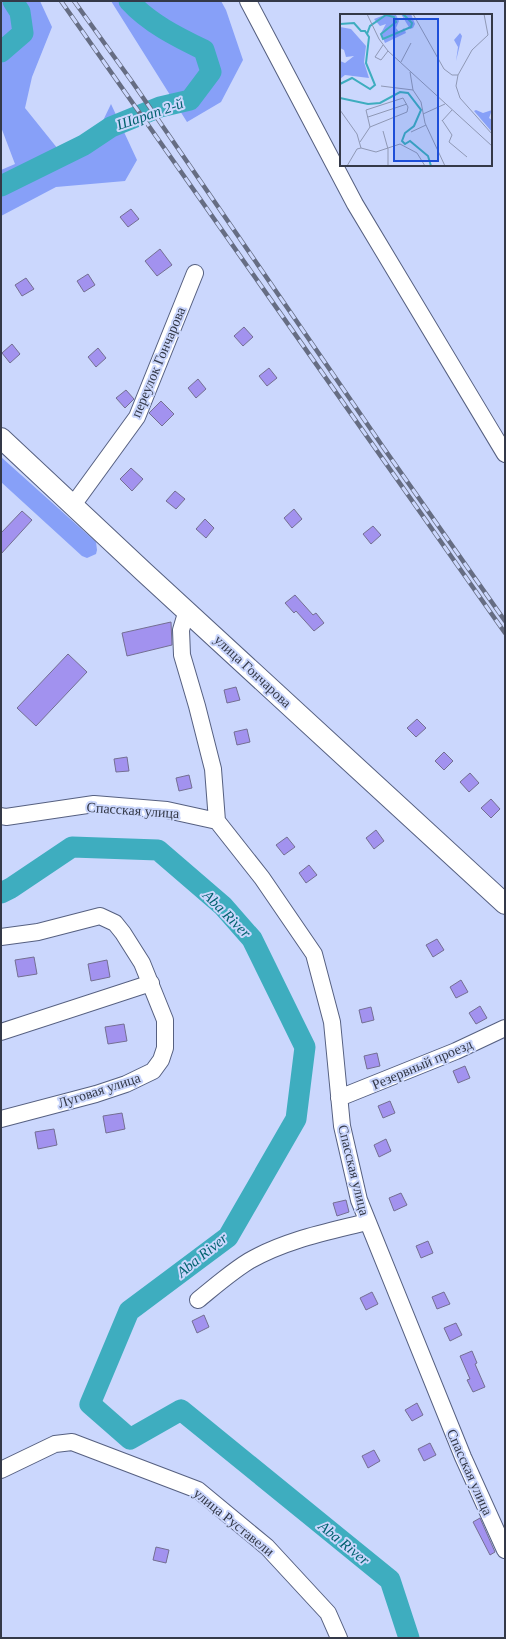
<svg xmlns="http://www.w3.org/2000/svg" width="506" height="1639" font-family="Georgia,serif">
  <rect width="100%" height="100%" fill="#cbd7fd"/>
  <path fill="#87a0f8" d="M1,1h39l12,26 -20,50 -7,31 41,51 33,-30 12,-25 26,56 -12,21 -69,6 -55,29v-46l14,-6 -14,-37z
    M111,1h110l5,9 17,50 -22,42 -34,20z
    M1,457l95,85 1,8 -1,4 -9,4 -5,-2 -81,-74z"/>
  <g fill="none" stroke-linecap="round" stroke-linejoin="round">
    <path stroke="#3eadbf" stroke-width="21" d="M1,52l22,-19 -3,-21 -7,-11
      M1,186l83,-41 27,-18 49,-20 30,-7 21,-28 -7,-22c-27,-13 -55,-27 -75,-49
      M1,893l10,-5 61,-41 86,3 65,56 29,33 53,108 -9,72 -68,118 -99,74 -39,93 40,35 51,-29 209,170 19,58"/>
  </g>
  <path fill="#a292ef" stroke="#746f92" d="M131,209l8,10 -11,8 -8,-10z
    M160,249l12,16 -15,11 -12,-15z
    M88,274l7,11 -11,7 -7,-11z
    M26,278l8,11 -12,7 -7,-11z
    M244,327l9,10 -10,9 -9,-10z
    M12,344l8,10 -10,9 -8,-10z
    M98,348l8,10 -10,9 -8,-10z
    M269,368l8,10 -10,8 -8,-10z
    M198,379l8,10 -10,9 -8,-10z
    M126,390l8,9 -9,9 -9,-10z
    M161,401l13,13 -12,12 -13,-13z
    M131,468l12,11 -11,12 -12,-12z
    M175,491l10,8 -9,10 -10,-8z
    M294,509l8,10 -10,9 -8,-10z
    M22,511l10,9 -31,34v-21z
    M205,519l9,9 -8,10 -10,-9z
    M373,526l8,9 -10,9 -8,-10z
    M295,595l18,20 3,-2 8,10 -10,8 -18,-20 -2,2 -9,-10z
    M171,622l1,23 -45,11 -5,-23z
    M68,654l19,18 -51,54 -19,-18z
    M236,687l4,13 -13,3 -3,-13z
    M417,719l9,9 -10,9 -9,-9z
    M247,729l3,13 -13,3 -3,-13z
    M444,752l9,9 -9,9 -9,-9z
    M127,757l2,14 -13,1 -2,-13z
    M470,773l9,10 -10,9 -9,-10z
    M189,775l3,13 -13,3 -3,-13z
    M491,799l9,10 -9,9 -10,-10z
    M376,830l8,11 -10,8 -8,-11z
    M287,837l8,10 -11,8 -8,-10z
    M309,865l8,10 -11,8 -7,-10z
    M437,939l7,11 -11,7 -7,-12z
    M34,957l3,17 -19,3 -3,-17z
    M107,960l3,17 -19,4 -3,-17z
    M461,980l7,12 -12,6 -6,-11z
    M480,1006l7,12 -11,6 -7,-11z
    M371,1007l3,13 -12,3 -3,-13z
    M124,1024l3,17 -19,3 -3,-17z
    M377,1053l3,13 -13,3 -3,-13z
    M465,1066l5,12 -12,5 -5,-12z
    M390,1101l5,12 -12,5 -5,-12z
    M122,1113l3,16 -19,4 -3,-17z
    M54,1129l3,16 -19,4 -3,-17z
    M386,1139l5,12 -12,6 -5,-12z
    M401,1193l6,12 -13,6 -5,-13z
    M346,1200l3,12 -12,4 -4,-13z
    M428,1241l5,12 -12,5 -5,-12z
    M372,1292l6,12 -12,6 -6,-12z
    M444,1292l6,12 -13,5 -5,-12z
    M204,1315l5,12 -12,6 -5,-12z
    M456,1323l6,12 -12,6 -6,-13z
    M472,1351l5,12 -2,1 10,23 -12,5 -6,-12 3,-1 -10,-23z
    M417,1403l6,12 -11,6 -7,-11z
    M430,1443l6,12 -12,6 -6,-12z
    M374,1450l6,11 -12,7 -6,-12z
    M480,1518l15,34 -5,3 -17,-33z
    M156,1547l13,3 -3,13 -13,-3z"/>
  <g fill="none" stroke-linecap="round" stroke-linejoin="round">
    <g stroke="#566081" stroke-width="18">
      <path id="minor" d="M248,1l107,203 150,250
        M73,505l64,-88 58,-144
        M187,610l-6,20 1,25 15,51 16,63 4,52 45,57 52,76 18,68 10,104 17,74 104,257 42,93
        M1,816l5,1 88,-13 73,6 50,11
        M1,937l37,-5 62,-16 15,7 8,10 19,30 23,57v28l-4,12 -8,11 -27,13 -30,10 -95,25
        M1,1032l150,-49
        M339,1098l117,-47 49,-23
        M198,1300c16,-13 33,-28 51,-39 36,-21 78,-29 118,-39
        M1,1470l54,-26 17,-2 126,48 69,57 61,66 11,25"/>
    </g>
    <g stroke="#566081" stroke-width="22">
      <path id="major" d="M1,438l143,134 361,332"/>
    </g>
    <use href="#minor" stroke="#fff" stroke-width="16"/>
    <use href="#major" stroke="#fff" stroke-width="20"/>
    <g stroke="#666d83" stroke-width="4.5">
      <path id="rail" d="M61,1l444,632
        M74,1l59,82 250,364 122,174"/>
    </g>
    <use href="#rail" stroke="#cbd7fd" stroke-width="3" stroke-dasharray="9" stroke-linecap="butt"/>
  </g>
  <g text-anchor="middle" stroke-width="4" stroke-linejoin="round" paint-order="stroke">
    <g font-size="14" fill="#343948" stroke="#cbd7fd">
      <text transform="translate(158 362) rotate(-67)" y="5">переулок Гончарова</text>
      <text transform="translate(253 671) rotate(43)" y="5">улица Гончарова</text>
      <text transform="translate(133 810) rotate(4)" y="5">Спасская улица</text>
      <text transform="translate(422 1064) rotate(-23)" y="5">Резервный проезд</text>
      <text transform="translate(99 1090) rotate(-18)" y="5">Луговая улица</text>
      <text transform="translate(354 1170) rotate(76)" y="5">Спасская улица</text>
      <text transform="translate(470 1472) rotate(66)" y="5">Спасская улица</text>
      <text transform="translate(234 1522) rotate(39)" y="5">улица Руставели</text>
    </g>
    <g font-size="15" font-style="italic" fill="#00626f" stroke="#cbd7fd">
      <text transform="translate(150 114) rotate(-19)" y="5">Шарап 2-й</text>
      <text transform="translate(227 914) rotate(45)" y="5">Aba River</text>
      <text transform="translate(202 1255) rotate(-39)" y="5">Aba River</text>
      <text transform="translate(344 1543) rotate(39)" y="5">Aba River</text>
    </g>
  </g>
  <g transform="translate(340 14)">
    <rect width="152" height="152" fill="#cbd7fd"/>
    <path d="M47,0l9,1 3,6 -3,7 4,5 4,-5 2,5 -21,10 -4,-10 5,-9 -6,2 -6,-7zM61,0h10l4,10 -2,4 -3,1zM120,19l2,3 -6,25 2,-14 -4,-7z" fill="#87a0f8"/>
    <path d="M0,13l11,2 15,17 -2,16 5,16 -24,-3 -5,4v-18l5,2 9,-7 -8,1 -2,-7 -4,-2zM136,96l7,3 9,-3 -3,8 3,2v12l-18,-21z" fill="#87a0f8"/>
    <path fill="none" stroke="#3eadbf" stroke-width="2" d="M0,10l14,-1 7,8h4l4,6 -3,26 9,22 -5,4 -18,-11 -12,6M27,20l3,-8 16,-11 8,2 2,5 -15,12 2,5 28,-12 1,-4 -9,-9M0,84l28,6 12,-1 20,-11 8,1 13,17 -7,16 -9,7 -3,8 3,3 5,-3 18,15 3,10"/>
    <path fill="none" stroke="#8f98b5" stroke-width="1" d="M27,0l12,25 9,12 104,95M73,0l31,55 8,6h6M144,0l4,21 -16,15 -14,25 -2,11 4,12 32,36M43,31l-8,12 6,3 7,-9M61,48l10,-19M70,58l3,18 8,12 4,21 20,43M41,72l32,4M63,84l5,9 -1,5 -37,15 -4,-17zM0,96l17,24 4,14 15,4 24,-8 17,9 8,13M83,100l22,-10M28,103l39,-13M102,106l10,15 -3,7 18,15M102,107l10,-11M43,117l5,18v17M71,118l15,-7M20,128l10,-15M7,152l10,-17 4,-1"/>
    <path fill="#1d4ed8" fill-opacity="0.15" stroke="#1d4ed8" stroke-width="2" d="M54,5h44v142h-44z"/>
    <rect width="152" height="152" fill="none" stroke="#343948" stroke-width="2"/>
  </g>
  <rect width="506" height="1639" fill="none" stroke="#343948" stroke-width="4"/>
</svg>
